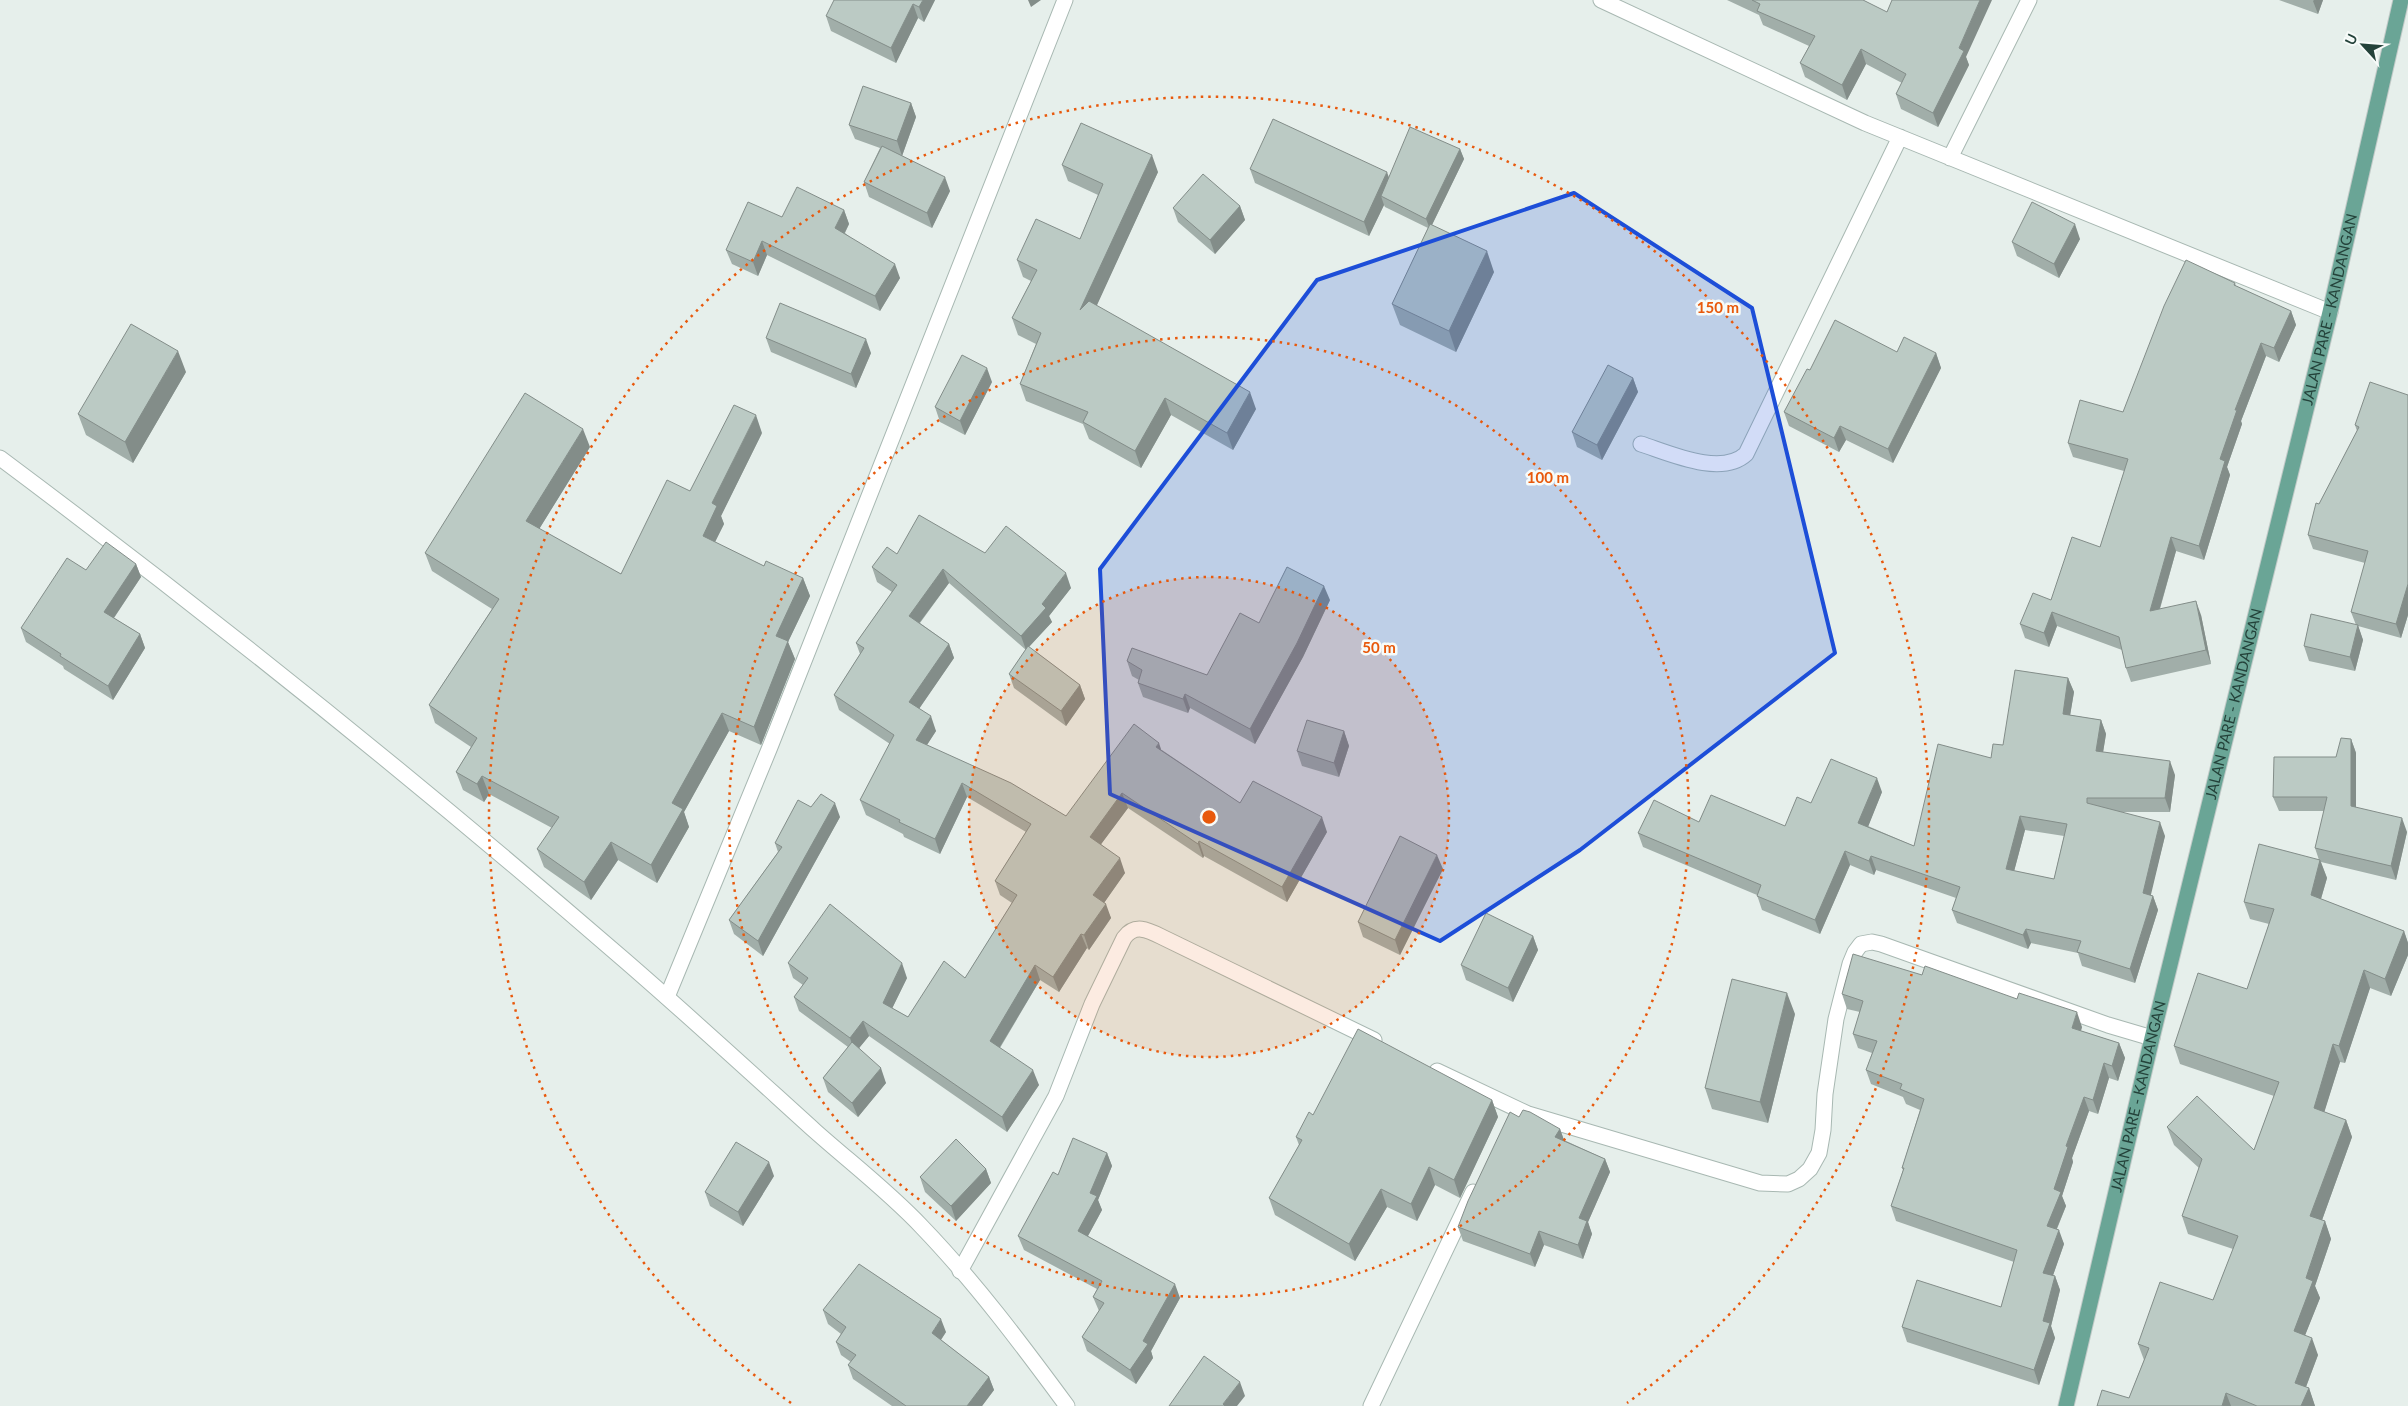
<svg xmlns="http://www.w3.org/2000/svg" width="2408" height="1406" font-family="Lato,sans-serif">
  <rect width="100%" height="100%" fill="#e6efeb"/>
  <g fill="none" stroke-linecap="round" stroke-linejoin="round">
    <g stroke="#a8b8b2" stroke-width="17">
      <path id="minor" d="M1601,0l264,123 465,189
        M1950,158l79,-158
        M1641,444c28,9 80,33 105,10l154,-317
        M667,997l103,-250 295,-747
        M1437,1071l91,43 232,69 28,1 11,-5 11,-10 9,-16 4,-23 2,-36 11,-75 14,-55 5,-12 6,-8 11,-2 9,2 227,81 44,13
        M960,1271l96,-175 36,-92 32,-66c11,-15 24,-8 38,-1l212,103
        M1371,1406l102,-214"/>
    </g>
    <g stroke="#a8b8b2" stroke-width="17">
      <path id="tertiary" d="M0,458c213,159 421,326 622,500 66,57 129,115 193,173 36,32 74,61 107,96 53,55 100,118 145,179"/>
    </g>
    <g stroke="#c2cac8" stroke-width="17">
      <g id="primary">
        <path id="s1" d="M2066,1406l86,-368 178,-726 71,-312"/>
      </g>
    </g>
    <use href="#minor" stroke="#fff" stroke-width="15"/>
    <use href="#tertiary" stroke="#fff" stroke-width="15"/>
    <use href="#primary" stroke="#6aa596" stroke-width="15"/>
  </g>
  <path fill="#a1aea9" fill-rule="evenodd" d="M935,0l-11,22 -6,-4 -22,45 -65,-32 -5,-15z
    M1727,0h136l103,57 3,8 -31,62 -37,-18 -5,-15 6,-11 -36,-19 -19,36 -42,-23 -5,-14 9,-17 -46,-21 -4,-10z
    M2279,0h44l-5,14z
    M911,103l5,14 -14,39 48,35 -18,37 -63,-31 -5,-15 16,-34 -25,-9 -6,-14z
    M1460,149l4,10 -32,66 62,47 -38,80 -56,-27 -8,-21 36,-76 -43,-21 -1,-2 -15,31 -114,-53 -5,-14 139,8z
    M1062,165l96,7 -62,134 160,103 -23,41 -62,-35 -30,53 -52,-29 -6,-15 -57,-23 -6,-17 16,-40 -18,-9 -6,-17 19,-37 -8,-4 -6,-17 63,-21 18,-44 -30,-14z
    M1240,206l5,14 -30,34 -37,-32 -5,-14z
    M844,210l5,14 -4,9 55,45 -20,33 -113,-56 -9,21 -26,-12 -6,-14 56,-33z
    M2080,239l-21,39 -42,-22 -5,-14z
    M2235,283l1,3 55,25 5,14 -17,37 -13,-6 -25,65 1,3 -15,43 3,8 -26,85 -28,-9 -16,58 41,6 10,49 -80,18 -5,-14 -4,-18 -65,-24 -8,21 -24,-9 -5,-14 31,-24 49,-53 24,-76 -51,-14 -5,-14 55,-31z
    M766,338l105,15 -15,35 -85,-36z
    M1897,352l39,1 5,15 -48,95 -47,-23 -7,12 -50,-26 -5,-14 26,-42z
    M186,372l-53,91 -47,-28 -8,-21z
    M1633,378l5,14 -36,68 -25,-13 -5,-15z
    M992,382l-27,53 -25,-13 -5,-15z
    M2408,395v220l-7,23 -43,-12 5,14 -8,31 -46,-10 -5,-15 52,-21 -5,-13 14,-49 -52,-14 -5,-14 11,-31 38,-73 -2,-6z
    M762,433l-41,83 3,8 -9,18 49,24 39,12 7,18 -22,46 7,17 -34,86 -32,-14 -45,81 5,15 -32,56 -39,-23 -27,40 -47,-33 -7,-18 15,-21 -63,-34 -5,8 -21,-12 -7,-18 15,-25 -36,-24 -6,-18 63,-96 -60,-38 -7,-18 165,-106 -51,82 82,45z
    M985,553l86,35 -22,28 3,6 -23,25 51,38 5,14 -19,27 -52,-38 -5,-14 17,-24 -77,-67 -29,40 29,21 5,14 -35,51 17,22 -9,14 139,71 96,-66 78,53 87,29 -40,70 -83,-46 -1,2 -75,-50 -27,36 24,29 -21,30 7,15 -22,32 -2,-2 -28,44 -19,-12 -40,68 39,37 -32,47 -138,-96 -10,12 27,35 -28,34 -30,-25 -5,-14 25,-31 -49,-36 -5,-14 9,-12 -10,-7 -5,-15 119,15 -15,30 16,9 57,-39 47,-75 -12,-8 -5,-14 31,-49 -59,-35 -27,57 -36,-17 -1,-3 -37,-19 -6,-15 30,-56 -51,-34 -5,-15 26,-41 -4,-11 36,-51 -15,-10 -5,-15 25,-13z
    M136,564l5,13 -27,41 26,16 5,14 -32,52 -49,-31 -1,-3 -37,-24 -5,-14 65,-58z
    M1330,600l-27,57 -48,87 -65,-36 -2,5 -45,-16 -5,-14 1,-3 -7,-4 -5,-15 80,14 52,-52z
    M2068,678l6,14 -4,23 31,5 5,14 -3,18 72,23 -5,37h-49l44,24 -15,59 3,1 5,14 -23,73 -53,-17 -4,-13 -47,-10 -3,6 -71,-26 -5,-13 4,-12 -80,-28 -2,5 -24,-10 -30,69 -58,-24 -5,-15 -114,-48 -5,-14 61,-11 86,4 26,-23 71,-11 -14,34 46,20 77,-88zM2025,830l39,6 -10,43 -40,-8z
    M1344,731l5,15 -10,31 -37,-11 -5,-15z
    M2351,739l5,14v54l51,25 -11,48 -75,-18 6,16 -6,21 83,32 4,12v12l-17,41 -21,-8 -25,75 -5,-1 -16,50 22,8 6,17 -30,83 3,1 6,18 -16,47 5,12 -15,37 13,20 -12,32 3,1 6,18h-218l32,-8 15,-38 -6,-16 75,-44 20,-51 -45,-15 -6,-18 17,-48 -25,-23 -7,-18 87,23 20,-54 -94,-32 -6,-18 73,-57 22,-65 -19,-5 -6,-17 75,-42 -4,-12 9,-37h-45l-6,-14 63,-40z
    M811,807l29,10 -77,139 -29,-22 -5,-14 49,-68 -3,-9z
    M1443,869l-43,86 -37,-18 -5,-15z
    M1533,936l5,14 -25,52 -47,-22 -5,-15z
    M1842,994l240,33 -1,4 38,12 6,15 -7,23 -9,-3 -11,36 -9,-3 -17,47 1,4 -11,34 4,10 -9,23 7,15 -11,31 2,1 5,14 -9,36 4,12 -16,47 -132,-43 -5,-15 99,-20 13,-45 -118,-41 -5,-15 12,-36 -1,-2 18,-58 -14,-6 -3,-7 -32,-13 -5,-14 6,-17 -14,-5 -5,-14 7,-22 -13,-3z
    M1795,1014l-27,109 -56,-14 -7,-21z
    M1492,1100l6,17 -38,81 -25,-13 -18,36 -30,-14 -32,54 -80,-46 -6,-17 30,-53 -3,-8 17,-22z
    M1519,1117l41,12 4,11 41,19 5,13 -22,50 4,12 -9,25 -39,-14 -9,22 -72,-26 -5,-14z
    M1107,1153l5,13 -14,34 4,10 -14,26 92,62 -29,53 2,7 -17,26 -49,-33 -5,-14 17,-26 -6,-14 4,-8 -73,-39 -6,-14 40,-61z
    M986,1169l5,14 -35,38 -31,-29 -5,-15z
    M774,1176l-31,50 -33,-20 -5,-14z
    M823,1310l123,22 -5,8 48,37 5,13 -12,16h-90l-39,-27 -5,-14 3,-3 -10,-7 -5,-13 5,-8 -13,-10z"/>
  <path fill="#838d89" d="M923,0h12l-11,22 -5,-15z
    M1028,0h13l-10,7z
    M1980,0h12l-26,57 3,8 -31,62 -5,-14 26,-65z
    M2314,0h9l-5,14 -5,-13z
    M913,4l5,14 -22,45 -5,-15z
    M1861,49l5,15 -19,36 -5,-15z
    M911,103l5,14 -14,39 -5,-15z
    M1460,149l4,10 -34,70 -4,-10z
    M1152,155l6,17 -71,155 -7,-17z
    M1387,172l5,14 -11,10 3,9 -15,31 -5,-14z
    M945,177l5,14 -18,37 -5,-15z
    M1240,206l5,14 -30,34 -5,-14z
    M844,210l5,14 -9,18 -5,-14z
    M2075,224l5,15 -21,39 -5,-14z
    M762,241l5,14 -9,21 -5,-14z
    M1487,251l7,21 -38,80 -7,-21z
    M895,264l5,14 -20,33 -5,-15z
    M2291,311l5,14 -17,37 -5,-14z
    M866,339l5,14 -15,35 -5,-14z
    M2261,343l5,13 -25,65 1,3 -15,43 3,8 -26,85 -5,-14 21,-87 15,-49z
    M178,351l8,21 -53,91 -8,-21z
    M1936,353l5,15 -48,95 -5,-14z
    M987,368l5,14 -27,53 -5,-14z
    M1633,378l5,14 -36,68 -5,-15z
    M1250,392l6,17 -23,41 -6,-17z
    M1165,398l6,17 -30,53 -6,-17z
    M756,415l6,18 -41,83 3,8 -15,30 -6,-18 9,-33z
    M1840,426l6,14 -7,12 -5,-14z
    M583,429l7,18 -57,92 -7,-18z
    M2171,537l5,14 -21,74 -5,-14z
    M136,564l5,13 -32,48 -5,-13z
    M943,569l6,14 -35,47 -5,-14z
    M1066,573l5,15 -22,28 3,6 -26,28 -5,-14 21,-32z
    M803,578l7,18 -22,46 7,17 -34,86 -7,-18 22,-91z
    M2408,584v31l-7,23 -5,-14z
    M1324,586l6,14 -27,57 -48,87 -5,-15z
    M2196,601l5,14 10,49 -5,-14z
    M2052,612l5,14 -8,21 -5,-14z
    M2358,625l5,15 -8,31 -5,-14z
    M140,634l5,14 -32,52 -5,-14z
    M949,644l5,14 -40,58 -5,-14z
    M2068,678l6,14 -6,36 -5,-14z
    M1080,685l5,14 -19,27 -5,-15z
    M1185,694l5,14 -2,5 -5,-14z
    M722,713l7,18 -45,81 5,15 -32,56 -6,-18 21,-62z
    M931,716l5,15 -15,23 -5,-14z
    M2101,720l5,14 -5,31 -5,-14z
    M1344,731l5,15 -10,31 -5,-14z
    M2351,739l5,14v67l-5,-14z
    M1159,743l5,15 -8,-11z
    M2170,761l5,14 -5,37 -5,-14z
    M482,776l7,18 -5,8 -7,-18z
    M1877,778l5,14 -18,45 -6,-14z
    M962,783l5,14 -27,57 -5,-15z
    M1122,793l6,15 -32,43 -6,-14z
    M835,803l5,14 -77,139 -5,-15z
    M2020,816l5,14 -14,53 -5,-14z
    M1322,817l5,15 -40,70 -5,-15z
    M2402,818l5,14 -11,48 -5,-14z
    M2160,822l5,14 -17,71 -5,-14z
    M1199,841l5,15 -1,2 -5,-14z
    M611,842l7,18 -27,40 -7,-18z
    M1845,851l5,14 -30,69 -5,-14z
    M1437,855l6,14 -43,86 -5,-15z
    M1871,856l5,14 -2,5 -5,-14z
    M1120,858l5,15 -26,37 -6,-15z
    M2320,860l7,18 -10,34 -6,-17z
    M2153,896l5,14 -23,73 -5,-14z
    M1106,904l5,14 -22,32 -5,-15z
    M2026,929l5,14 -3,6 -5,-14z
    M2404,931l4,12v12l-17,41 -6,-17z
    M1081,934l6,14 -28,44 -6,-15z
    M1533,936l5,14 -25,52 -5,-14z
    M902,963l5,15 -19,39 -5,-14z
    M1035,965l5,15 -45,75 -5,-14z
    M2364,970l6,18 -25,75 -6,-17z
    M1787,993l8,21 -27,109 -8,-21z
    M2077,1012l5,15 -5,15 -5,-14z
    M863,1021l6,15 -14,17 -5,-15z
    M2119,1043l6,15 -7,23 -6,-15z
    M2333,1044l7,18 -20,64 -6,-18z
    M2104,1063l5,15 -11,36 -5,-14z
    M881,1068l5,15 -28,34 -6,-14z
    M1033,1070l6,15 -32,47 -5,-15z
    M2084,1097l5,14 -17,47 1,4 -11,34 4,10 -14,34 -5,-14 7,-37 12,-43z
    M1492,1100l6,17 -38,81 -6,-18z
    M2346,1120l6,17 -35,97 -7,-18z
    M1560,1129l5,14 -10,-6z
    M1107,1153l5,13 -14,34 4,10 -19,35 -5,-14 12,-38z
    M1605,1159l5,13 -22,50 4,12 -9,25 -5,-14 1,-27z
    M769,1162l5,14 -31,50 -5,-14z
    M1429,1167l6,18 -18,36 -6,-17z
    M986,1169l5,14 -35,38 -5,-15z
    M1381,1189l6,18 -32,54 -6,-17z
    M2325,1221l6,18 -16,47 5,12 -20,50 -6,-17 12,-53z
    M2059,1230l5,14 -15,43 -6,-14z
    M1539,1231l5,14 -9,22 -5,-13z
    M2055,1276l5,14 -9,36 4,12 -16,47 -5,-15 9,-49z
    M1175,1284l5,14 -29,53 2,7 -17,26 -6,-14 13,-29z
    M941,1319l5,13 -10,15 -4,-14z
    M2312,1338l6,17 -17,45 -6,-17z
    M989,1377l5,13 -12,16h-15z
    M1240,1382l5,14 -8,10h-13l-1,-2z
    M2309,1388l6,18h-14z
    M2226,1393l5,13h-9z"/>
  <path fill="#bbcac4" stroke="#838d89" fill-rule="evenodd" d="M834,0h89l-4,7 -6,-3 -22,44 -65,-32z
    M1752,0h111l24,12 5,-12h88l-21,48 5,3 -31,62 -37,-19 10,-20 -45,-25 -19,36 -42,-22 15,-27 -58,-25 3,-7z
    M863,86l48,17 -14,38 -48,-16z
    M1273,119l114,53 -23,50 -114,-53z
    M1081,123l71,32 -72,155 9,-9 161,91 -23,41 -62,-35 -30,53 -52,-29 5,-10 -68,-28 21,-51 -29,-15 25,-48 -20,-10 19,-41 44,20 23,-55 -41,-19z
    M1410,127l50,22 -34,70 -45,-23z
    M882,146l63,31 -18,36 -63,-31z
    M1203,174l37,32 -30,34 -37,-32z
    M797,187l47,23 -9,18 60,36 -20,32 -113,-55 -9,21 -27,-12 22,-48 34,15z
    M2032,202l43,22 -21,40 -42,-22z
    M1430,224l57,27 -38,80 -57,-27z
    M2186,260l49,23 -1,2 57,26 -17,37 -13,-5 -26,67h2l-17,49 5,2 -26,85 -28,-9 -21,74 46,-10 10,49 -80,18 -7,-31 -67,-25 -8,21 -24,-9 13,-31 18,7 21,-63 28,10 28,-88 -60,-16 12,-43 43,12 41,-106z
    M780,303l86,36 -15,35 -85,-36z
    M1835,320l62,32 7,-15 32,16 -48,96 -48,-23 -6,12 -50,-26 23,-43 3,1z
    M131,324l47,27 -53,91 -47,-28z
    M962,355l25,13 -27,53 -25,-14z
    M1608,365l25,13 -36,67 -25,-13z
    M2370,382l38,13v189l-12,40 -45,-12 17,-61 -60,-16 8,-32 3,1 40,-77 -4,-2z
    M525,393l58,36 -57,92 95,53 46,-94 23,11 44,-86 22,10 -44,88 5,3 -14,30 61,30 2,-5 37,17 -27,58 12,5 -34,86 -32,-14 -50,90 11,6 -32,56 -40,-23 -27,40 -47,-33 22,-32 -77,-41 -5,8 -21,-12 21,-34 -48,-33 70,-106 -74,-46z
    M919,515l66,38 21,-27 60,47 -24,31 4,4 -25,28 -78,-67 -34,47 40,28 -40,58 22,14 -15,24 95,43 55,33 68,-92 25,19 -3,4 84,56 13,-22 69,36 -40,70 -83,-46 -1,3 -76,-51 -32,44 30,21 -27,37 13,9 -22,31 -3,-1 -28,43 -18,-12 -45,76 43,29 -31,47 -139,-96 -13,17 -56,-41 14,-19 -20,-15 42,-59 72,59 -19,40 25,14 36,-56 21,17 52,-83 -22,-14 36,-57 -69,-41 -27,56 -36,-17 1,-2 -40,-20 34,-65 -60,-40 30,-47 -8,-5 41,-58 -25,-18 15,-20 10,7z
    M106,542l30,22 -32,48 36,22 -32,52 -48,-30 1,-2 -40,-26 46,-70 19,12z
    M1287,567l37,19 -27,57 -47,86 -65,-35 -2,5 -45,-16 4,-13 -15,-9 5,-13 75,27 33,-62 19,10z
    M2311,614l47,11 -8,32 -46,-11z
    M1028,646l52,39 -19,26 -52,-37z
    M2015,670l53,8 -5,36 38,6 -5,31 74,10 -5,37h-78v5l73,19 -17,71 10,3 -23,73 -53,-17 4,-11 -55,-12 -3,6 -71,-25 8,-23 -89,-31 -2,5 -24,-10 -30,69 -58,-24 4,-11 -123,-52 16,-33 45,22 12,-27 74,31 12,-29 14,6 20,-44 46,19 -19,45 56,23 24,-102 53,14 2,-14 10,1zM2020,816l47,8 -13,55 -48,-10z
    M1307,720l37,11 -10,32 -37,-12z
    M2341,738l10,1v67l51,12 -11,48 -76,-18 12,-51h-54l1,-40h62z
    M821,794l14,9 -77,138 -29,-21 53,-73 -7,-4 23,-43 13,7z
    M1400,836l37,19 -42,85 -37,-18z
    M2259,844l61,16 -9,35 93,36 -19,48 -21,-9 -25,76 -6,-2 -19,64 32,12 -36,96 15,5 -19,57 7,3 -19,50 18,7 -17,45 14,5 -8,18h-44l-31,-13 -4,13h-125l5,-16 27,8 20,-50 -11,-4 22,-62 53,18 25,-64 -56,-20 20,-57 -35,-32 30,-31 57,54 25,-68 -105,-36 24,-73 49,16 27,-80 -30,-7z
    M1486,913l47,23 -25,52 -47,-23z
    M1853,954l69,21 3,-9 92,33 2,-6 58,19 -5,16 47,15 -7,23 -8,-3 -11,37 -9,-3 -18,49 2,1 -14,42 7,3 -14,34 12,4 -16,43 12,3 -12,45 7,2 -16,47 -132,-43 15,-47 84,27 16,-57 -126,-44 13,-38h-2l22,-69 -24,-10 2,-5 -36,-14 11,-29 -24,-7 10,-33 -21,-7z
    M1732,979l55,14 -27,109 -55,-14z
    M1358,1029l134,71 -38,80 -25,-13 -18,37 -30,-15 -32,55 -80,-46 33,-58 -6,-3 13,-25 4,3z
    M852,1042l29,26 -29,35 -29,-25z
    M1523,1110l7,2 30,17 -5,8 50,22 -26,59 8,3 -9,24 -39,-14 -9,23 -72,-27 10,-26 42,-89 9,5z
    M1073,1138l34,15 -17,40 7,3 -19,35 97,53 -32,57 5,3 -18,26 -48,-33 22,-34 -11,-6 9,-16 -84,-45 35,-64 5,3z
    M956,1139l30,30 -35,37 -31,-29z
    M736,1142l33,20 -31,50 -33,-20z
    M859,1264l82,55 -9,14 57,44 -22,29h-61l-58,-41 8,-10 -20,-13 10,-15 -23,-17z
    M1204,1356l36,26 -17,22 2,2h-56z"/>
  <path fill="#1d4ed8" fill-opacity="0.2" stroke="#1d4ed8" stroke-width="4" stroke-linejoin="round" d="M1574,193l178,115 83,345 -255,197 -140,91 -330,-147 -10,-225 217,-289z"/>
  <circle cx="1209" cy="817" r="240" fill="#e8590c" fill-opacity=".12"/>
  <g fill="none" stroke="#e8590c" stroke-width="2.5" stroke-dasharray="2.5 5">
    <circle cx="1209" cy="817" r="240"/>
    <circle cx="1209" cy="817" r="480"/>
    <path d="M791 1403A720 720 0 1 1 1627 1403"/>
  </g>
  <g text-anchor="middle" stroke-width="5" stroke-linejoin="round" paint-order="stroke">
    <g font-size="15" fill="#24423a" stroke="#f7fbf9">
      <text dy="5" stroke="none"><textPath href="#s1" startOffset="1128">JALAN PARE - KANDANGAN</textPath></text>
      <text dy="5" stroke="none"><textPath href="#s1" startOffset="722">JALAN PARE - KANDANGAN</textPath></text>
      <text dy="5" stroke="none"><textPath href="#s1" startOffset="318">JALAN PARE - KANDANGAN</textPath></text>
    </g>
  </g>
  <circle cx="1209" cy="817" r="8" fill="#e8590c" stroke="#f7fbf9" stroke-width="2.5"/>
  <g font-size="15" text-anchor="middle" font-weight="bold" fill="#e8590c" stroke="#f7fbf9" stroke-width="5" stroke-linejoin="round" paint-order="stroke">
    <text x="1718" y="313">150 m</text>
    <text x="1548" y="483">100 m</text>
    <text x="1379" y="653">50 m</text>
  </g>
  <g transform="translate(2363 45) rotate(296)" stroke="#f7fbf9" stroke-width="4" paint-order="stroke">
  <path d="M0-4L9 19L0 12L-9 19Z" fill="#24423a"/>
  <text y="-8" font-size="14" font-weight="bold" text-anchor="middle" fill="#24423a">U</text>
  </g>
</svg>
